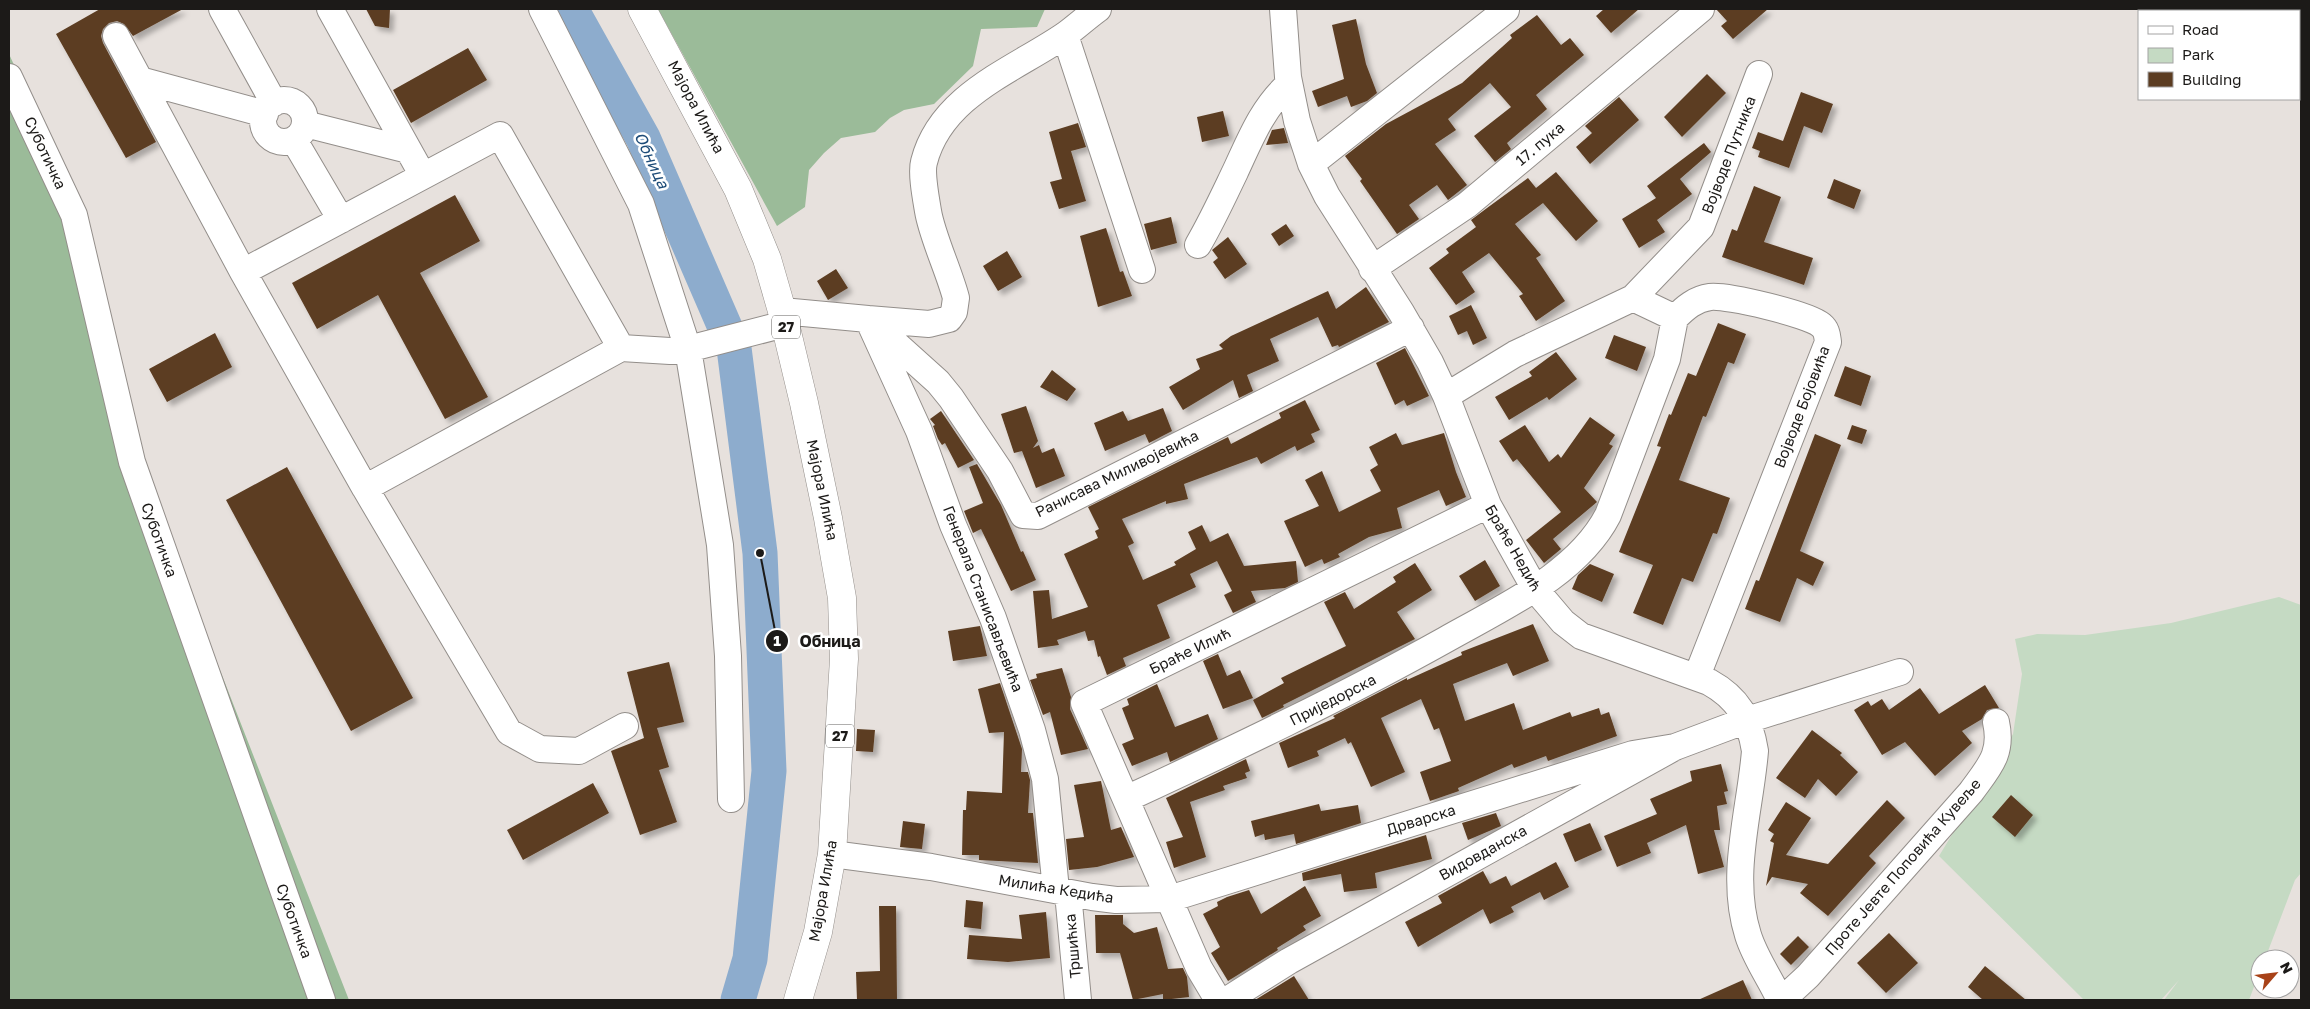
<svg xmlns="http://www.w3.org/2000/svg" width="2310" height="1009" font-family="'Golos Text',sans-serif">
  <defs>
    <filter id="shadow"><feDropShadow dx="4.5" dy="4.5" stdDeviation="2.5" flood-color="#0004"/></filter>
  </defs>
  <rect width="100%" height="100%" fill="#e7e1dd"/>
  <path fill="#c5dac3" d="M2279,597l22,8v268l-6,7 -30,79h-5v12l-11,29h-85l15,-20 -18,20h-77l-145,-144 74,-122 9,-60 -7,-35 22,-5 48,1 86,-12z"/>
  <path fill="#9bbb99" d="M658,9h387l-8,18 -56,2 -8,37 -39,38 -30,6 -14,8 -15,14 -34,6 -17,15 -15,17 -4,37 -28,19z
    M9,54l73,160 57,249 210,537h-340z"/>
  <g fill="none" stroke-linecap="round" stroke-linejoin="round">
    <path stroke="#8daccd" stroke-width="35" d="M571,9l72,129 91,210 26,205 9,218 -19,188 -12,41"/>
  </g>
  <path fill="#5c3d22" filter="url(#shadow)" d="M100,9h83l-50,27 -9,-12 -7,-3 -8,2 -6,6 -2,7 2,7 53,99 -30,16 -70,-124z
    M366,9h24l-1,19 -14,-2z
    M1604,9h35l-28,24 -15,-17z
    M1716,9h52l-35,30 -12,-13 6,-5z
    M1537,15l24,30 9,-7 14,17 -48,40 11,14 -40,34 4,6 -16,13 -21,-26 37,-29 -21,-24 -42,36 8,11 -21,14 32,41 -19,15 -11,-15 -28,20 10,14 -22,15 -37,-53 2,-2 -17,-23 41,-32 76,-41 50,-45 -2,-3z
    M1356,19l10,45 11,29 -10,8 -16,6 -4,-11 -29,11 -6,-16 32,-12 -12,-54z
    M468,48l19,32 -76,43 -18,-33z
    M1707,74l19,19 -44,44 -18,-20z
    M1801,92l32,12 -11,29 -18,-7 -15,42 -31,-11 2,-6 -8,-3 6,-16 25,9z
    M1619,97l20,23 -49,44 -14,-17 16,-14 -7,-7z
    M1223,111l6,25 -27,6 -5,-25z
    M1078,123l8,24 -15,4 15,50 -27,8 -9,-27 12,-3 -13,-47z
    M1284,128l4,15 -22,2 6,-15z
    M1704,143l7,9 -31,27 12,15 -35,26 8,12 -26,16 -17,-29 34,-21 -9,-12z
    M1556,172l42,49 -22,20 -33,-38 -28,21 26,31 -5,3 29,43 -29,20 -17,-25 4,-2 -34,-41 -27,19 13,20 -19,13 -27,-37 20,-15 -3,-4 30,-22 -5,-7 16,-12 41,-30 8,10z
    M1834,179l27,11 -7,19 -27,-11z
    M1754,186l27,11 -17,45 49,16 -9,27 -82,-28 10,-28 5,2z
    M455,195l25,46 -60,32 68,124 -43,22 -67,-124 -61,34 -25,-46z
    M1171,217l6,26 -26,7 -7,-26z
    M1286,224l8,12 -15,10 -8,-12z
    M1106,228l14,44 3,-1 9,25 -34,11 -18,-71z
    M1228,237l19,27 -22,15 -12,-17 5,-4 -6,-8z
    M1007,251l15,26 -24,14 -15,-25z
    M836,269l12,19 -20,12 -11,-19z
    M1366,287l23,35 -50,25 -1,-2 -6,2 -14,-30 -48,22 9,22 -32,14 6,16 -14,7 -6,-18 -50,30 -14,-23 31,-18 -4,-10 27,-10 -4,-4 12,-9 97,-45 8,18z
    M1471,305l16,33 -14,7 -6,-14 -9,4 -9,-19z
    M1718,323l28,11 -12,30 -6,-2 -22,55 -3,-1 -24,64 51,18 -13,36 -4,-1 -20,49 -11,-4 -19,47 -30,-12 20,-48 -34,-13 42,-105 -4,-1 12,-32 2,1 17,-42 8,3z
    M215,333l17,34 -65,35 -18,-33z
    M1614,335l32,12 -9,24 -32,-13z
    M1405,348l24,48 -22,10 -3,-6 -9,5 -19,-42z
    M1556,352l21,27 -28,21 -2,-3 -38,23 -14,-23 37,-21 -3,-4z
    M1845,366l26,10 -10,30 -27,-10z
    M1052,370l24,19 -9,12 -27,-14z
    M1305,400l15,30 -9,4 4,8 -18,9 -2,-5 -34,18 -4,-7 -73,27 4,15 -22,5v-3l-44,18 12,24 -6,3 15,34 33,-15 -2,-3 22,-13 -8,-17 14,-7 8,17 18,-9 16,33 52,-5 2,21 -13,6 -34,3 5,11 -23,11 -9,-18 8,-4 -15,-30 -27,13 6,13 -39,18 13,33 -47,20 3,8 -19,9 -7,-19 -2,1 -4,-17 -6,1 -3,-10 -28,9 2,5 -21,3 -5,-57 16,-1 3,29 36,-12 -24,-53 34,-16 -3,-7 4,-2 -11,-22 140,-70 3,7 50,-26 -2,-5z
    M1026,406l12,35 -5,7 6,-3 3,8 12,-5 11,28 -29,12 -14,-37 -8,2 -13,-39z
    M1163,408l9,23 -23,12 -4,-9 -40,17 -11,-28 29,-12 5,10z
    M941,411l33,49 -16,8 -13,-25 -3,2 -4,-6 -5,-13 2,-1 -5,-6z
    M1590,417l25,18 -6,9 4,2 -29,42 13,14 -44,37 8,10 -17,14 -18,-23 35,-28 -44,-53 -4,3 -14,-21 26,-16 24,37 9,-8 3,4z
    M1852,425l15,5 -5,14 -15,-5z
    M1396,433l6,12 42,-12 12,39 10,25 -20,9 -7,-16 -42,18 5,20 -33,9 -31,17 2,3 -16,7 -2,-5 -17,8 -21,-46 35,-15 -14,-26 17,-9 17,41 42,-21 -11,-21 8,-5 -9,-18z
    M1815,434l26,11 -41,106 24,11 -11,24 -16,-8 -17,44 -35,-13 11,-29 3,1z
    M977,464l24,41 20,47 2,-1 13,29 -25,11 -30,-62 -8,4 -9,-22 19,-8 -14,-36z
    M287,467l126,231 -62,33 -125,-231z
    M1485,560l15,26 -25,15 -16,-25z
    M1415,563l17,27 -35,22 18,27 -132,66 1,2 -22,11 -9,-18 31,-17 -3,-5 65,-32 -22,-44 21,-10 9,17 42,-27 -3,-5z
    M1590,564l24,10 -12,28 -30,-13 6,-14z
    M1533,624l16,37 -36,15 -6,-13 -54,21 12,37 49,-18 9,27 47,-18 2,5 27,-9 2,7 8,-3 8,24 -69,25 -2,-5 -32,12 -2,-4 -54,24 1,3 -29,10 -10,-29 31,-11 -12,-33 -5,2 -13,-31 -40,19 24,54 -34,15 -20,-45 -3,2 -3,-6 -28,13 2,5 -31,12 -9,-25 56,-25 -2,-2 74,-38v2l55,-25 -1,-3z
    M980,626l7,30 -34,5 -5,-30z
    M1218,654l9,22 13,-6 13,28 -30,11 -20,-48z
    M669,662l15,60 -27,6 12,39 -10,3 18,52 -37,13 -29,-84 33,-13 -17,-66z
    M1062,668l9,29 -1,12 18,40 -27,6 -11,-43 -7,3 -13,-35 7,-2 -1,-4z
    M1000,683l22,66 -1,23h7l2,8 -2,33h5l5,50 -59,-3v-5h-17l1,-45h3l1,-19 35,2 2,-61 -15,1 -11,-44z
    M1157,684l18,43 33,-13 10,25 -48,23 -3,-10 -35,14 -10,-22 12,-5 -12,-31 7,-3 -2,-6z
    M1985,685l14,23 -12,2 -5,9 -20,12 10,12 -37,33 -30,-34 -23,13 -28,-45 14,-9 3,5 11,-7 7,11 31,-22 19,26z
    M857,729l18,1 -2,22 -17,-1z
    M1812,730l30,23 -2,2 18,17 -22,24 -18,-17 -13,19 -29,-20z
    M1246,759l4,12 -5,2 2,5 -24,8 2,4 -35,12 16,55 -32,11 -8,-26 17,-5 -17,-39z
    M1721,764l7,27 -4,1 3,12 -10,2 3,24h-6l10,37 -26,7 -12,-49 -39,18 4,10 -34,14 -13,-31 53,-22 -7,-15 42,-18 -2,-10z
    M1101,781l10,49 10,-3 13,30 -37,10 -28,3 -3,-31 18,-2 -10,-52z
    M593,783l16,30 -86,47 -16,-30z
    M2011,795l22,20 -18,22 -23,-20z
    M1887,800l18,18 -36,38 7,7 -48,53 -28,-23 8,-9 -36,-7 -6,9 8,-43 -4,-2 4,-7 -6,-4 18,-28 25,16 -25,37 42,9z
    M1319,804l2,7 37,-6 3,18 -65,21 -2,-10 -29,6 -1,-6 -9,3 -4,-16z
    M1496,813l5,13 -33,14 -6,-17z
    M903,821l22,3 -3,25 -22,-2z
    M1590,823l12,27 -27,12 -12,-28z
    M1426,835l6,24 -57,14 2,15 -33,4 -3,-18 -38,7 -1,-8z
    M1556,862l13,25 -25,13 -4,-8 -29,15 3,5 -24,12 -7,-15 -65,38 -13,-25 37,-19 -4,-7 45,-25 7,13 16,-8 5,10z
    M1305,886l16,30 -18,10 3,4 -29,18 1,2 -50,31 -17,-28 9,-6 -17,-33 15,-8 -1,-4 10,-5 22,-7 12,24z
    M966,900l17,2 -2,27 -17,-2z
    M879,906h17l1,94h-40l-1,-28 24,-1z
    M1046,912l4,46 -42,4 -41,-3 2,-24 53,4 -3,-24z
    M1095,915h28v9l11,9 23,-6 11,42 15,-1 4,9 2,20 -26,3v-6l-30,6 -13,-47h-24z
    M1889,933l29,30 -32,30 -29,-30z
    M1798,936l11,11 -18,18 -11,-11z
    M1985,966l41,34h-43l-15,-13z
    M1294,976l15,24h-54z
    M1743,980l9,20h-54z"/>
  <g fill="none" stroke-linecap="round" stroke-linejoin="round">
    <g stroke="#938e8a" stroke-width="28">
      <path id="minor" d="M222,9l52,94
        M330,9l93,167
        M542,9l99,195 47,145 97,-25
        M1283,9l5,68 9,44 14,43 16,32 74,116 29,50 16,34 42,109 47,84 28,33 18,14 128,46c29,16 41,37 46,69 -5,61 -26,124 -7,184 7,23 22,43 32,65
        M1065,35l77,235
        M116,36l127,236 122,216
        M9,77l65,138 58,247 190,538
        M140,80l125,34
        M263 121a21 21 0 1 1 42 0a21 21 0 1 1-42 0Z
        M305,124l103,26
        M294,140l47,80
        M1311,164l195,-154
        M1198,245c14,-24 25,-48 37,-73 15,-32 27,-64 54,-88
        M1372,269l95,-64 234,-196
        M243,272l257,-137 121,213
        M1633,298l68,-71 58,-153
        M782,311l86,8 70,63 13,16 49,73 23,44 15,1 373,-188
        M1446,396l69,-42 118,-56 42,20
        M625,726l-46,25 -39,-2 -31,-17 -144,-244 256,-140 49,3 18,-2 32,196 8,111 3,143
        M1126,799c108,-50 215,-101 319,-159 56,-32 132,-65 163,-125l59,-156 8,-41c10,-10 20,-19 35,-21 17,-2 98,17 111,28 6,5 6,10 7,17l-131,334
        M832,854l99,13 161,30 24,3 53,-1 464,-145 42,-7
        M1056,890l-11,-111 -13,-49 -39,-112 -40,-93 -34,-94 -51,-112 61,5 20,-5 5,-7 2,-14c-7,-27 -24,-62 -28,-87 -2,-12 -7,-38 -4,-49 17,-67 90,-92 141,-127 11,-8 22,-18 33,-26
        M1068,893l10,107
        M1218,1000l-19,-32 -115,-265 404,-198
        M1227,1000l62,-39 386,-214 72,-27 153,-48
        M1782,1000l26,-24 163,-184c18,-25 32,-38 25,-70"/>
    </g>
    <g stroke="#938e8a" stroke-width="29">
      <path id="major" d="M642,9l96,180 29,70 15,52 22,92 24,115 14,80 2,61 -12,195 -14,78 -20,68"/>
    </g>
    <use href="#minor" stroke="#fff" stroke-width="26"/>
    <use href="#major" stroke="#fff" stroke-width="28"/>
  </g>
  <g text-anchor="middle" stroke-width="5" stroke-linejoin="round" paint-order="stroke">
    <g fill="#fff" stroke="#605f5d" stroke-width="1">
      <rect x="772" y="315.5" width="28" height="23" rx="4"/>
      <rect x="826" y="724.5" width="28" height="23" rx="4"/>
    </g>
    <g font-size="14" font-weight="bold" fill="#1c1a18">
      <text x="786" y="332">27</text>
      <text x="840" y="741">27</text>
    </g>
    <g font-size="15" fill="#1c1a18" stroke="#fff">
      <text transform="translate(696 107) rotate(62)" y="5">Мајора Илића</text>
      <text transform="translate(1540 144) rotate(-40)" y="5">17. пука</text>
      <text transform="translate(45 153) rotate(65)" y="5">Суботичка</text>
      <text transform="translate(1729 155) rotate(-69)" y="5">Војводе Путника</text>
      <text transform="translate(1802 407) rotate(-69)" y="5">Војводе Бојовића</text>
      <text transform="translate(1117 474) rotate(-26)" y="5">Ранисава Миливојевића</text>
      <text transform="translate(822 490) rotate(78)" y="5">Мајора Илића</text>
      <text transform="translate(159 540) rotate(70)" y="5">Суботичка</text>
      <text transform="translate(1513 548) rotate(60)" y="5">Браће Недић</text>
      <text transform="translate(983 599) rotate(69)" y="5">Генерала Станисављевића</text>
      <text transform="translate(1190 651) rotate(-26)" y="5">Браће Илић</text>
      <text transform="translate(1333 700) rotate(-27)" y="5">Приједорска</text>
      <text transform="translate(1421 820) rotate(-17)" y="5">Дрварска</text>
      <text transform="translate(1483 853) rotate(-29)" y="5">Видовданска</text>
      <text transform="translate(1903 867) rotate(-49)" y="5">Проте Јевте Поповића Кувеље</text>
      <text transform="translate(1056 889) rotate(9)" y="5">Милића Кедића</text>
      <text transform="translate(823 891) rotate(-80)" y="5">Мајора Илића</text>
      <text transform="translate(294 921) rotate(70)" y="5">Суботичка</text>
      <text transform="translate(1073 946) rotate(-95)" y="5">Тршићка</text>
    </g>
    <g font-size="16" font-style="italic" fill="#1e4c78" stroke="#fff">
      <text transform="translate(652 160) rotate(65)" y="6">Обница</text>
    </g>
  </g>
  <path fill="none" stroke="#1c1a18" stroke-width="2" d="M760 553L777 641"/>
  <g fill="#1c1a18" stroke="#fff" stroke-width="2">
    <circle cx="760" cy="553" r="5"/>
    <circle cx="777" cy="641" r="12"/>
  </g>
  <g font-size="15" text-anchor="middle" font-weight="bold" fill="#fff">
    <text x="777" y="646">1</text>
  </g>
  <g font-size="16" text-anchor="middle" font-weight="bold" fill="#1c1a18" stroke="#fff" stroke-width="5" stroke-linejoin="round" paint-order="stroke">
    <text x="830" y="647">Обница</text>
  </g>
  <rect width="2310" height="1009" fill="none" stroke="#1c1a18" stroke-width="20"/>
  <rect x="2138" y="10" width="162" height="90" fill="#ffffff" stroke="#a4a3a3"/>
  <rect x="2148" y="26" width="25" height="8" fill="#ffffff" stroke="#a4a3a3"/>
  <text x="2182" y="35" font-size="15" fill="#1c1a18">Road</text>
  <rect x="2148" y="48" width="25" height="15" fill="#c5dac3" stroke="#a4a3a3"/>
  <text x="2182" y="60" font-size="15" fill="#1c1a18">Park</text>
  <rect x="2148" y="72" width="25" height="15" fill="#5c3d22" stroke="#a4a3a3"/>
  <text x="2182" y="85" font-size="15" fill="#1c1a18">Building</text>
  <g transform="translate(2275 974) rotate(62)"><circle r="24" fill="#ffffff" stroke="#a4a3a3"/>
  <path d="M0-4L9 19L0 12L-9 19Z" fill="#a84218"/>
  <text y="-8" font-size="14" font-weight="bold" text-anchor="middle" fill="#1c1a18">N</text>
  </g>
</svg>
